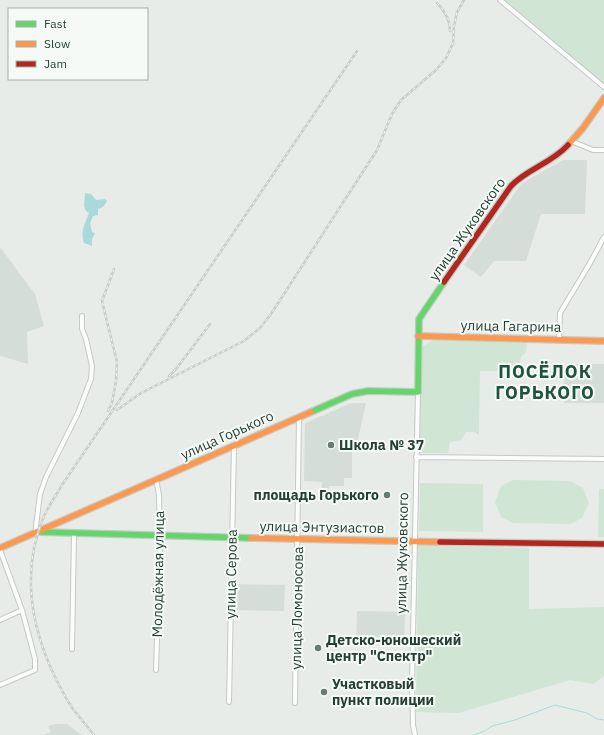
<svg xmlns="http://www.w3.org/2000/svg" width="604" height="735" font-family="'IBM Plex Sans',sans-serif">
  <rect width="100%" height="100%" fill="#e7ece9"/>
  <path fill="#d5ddd9" d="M563,160h24l-2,54h-44l-15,47h-32l-13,16 -17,-12 58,-82z
    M0,247l35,47 9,32 -17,6 1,32 -28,-8z
    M564,364h40v39h-40z
    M351,403h15l-8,36 -1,12 -5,1v26h-8v8h-15l-1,8h-6v-12l-18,-1 1,-58z
    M233,584l52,1 -1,26 -51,-1z
    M357,611l48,1 -1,32 -48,-1z
    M56,724h11l15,11h-40l9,-3 -3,-6z"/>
  <path fill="#d0e5d4" d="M504,0h100v84z
    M434,340l93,3 -1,9 -5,5 -1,6 -14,8h-26l-1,64 -4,-3h-9l-5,8 -11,2 -2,11h-29l2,-106z
    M513,480l57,1 13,7 6,15 -7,15 -12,6 -57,-1 -12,-6 -6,-15 6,-16z
    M420,483l63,1v48l-64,-1z
    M599,489h5v48h-6z
    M418,546l111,2v61l75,-2v69l-11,8 -23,-4 -111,33 -43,-1z"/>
  <path fill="#a9d9da" d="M85,193l6,1 5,6 9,-1 2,2 -4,6 -5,2v6l-5,1 -3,7 2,9 3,1 -3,6v7l-8,-3c-4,-12 1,-19 5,-30l-3,-2 -2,-5z"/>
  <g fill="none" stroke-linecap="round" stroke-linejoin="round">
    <path stroke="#a9d9da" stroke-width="1" d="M474,735l11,-4 7,-5 23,-6 40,-15 32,8 10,6 7,1"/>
    <g stroke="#c4c9c6" stroke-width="6">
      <path id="street" d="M500,0l104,87
        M571,141l22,9h11
        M559,339l1,-26 30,-50 14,-26
        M416,457l188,2
        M156,479l3,16 1,51 -4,124
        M35,534l5,-40 6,-17 32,-64 13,-34 1,-13 -6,-27 -4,-10v-13
        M0,550l22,60 13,49v11l-35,15
        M0,620l22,-10
        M72,649l2,-115
        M229,702l5,-257
        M295,703l4,-286
        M415,735l-2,-10 -1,-41 6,-292"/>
    </g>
    <g stroke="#c2cac6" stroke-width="8">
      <path id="fast" d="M311,412l41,-18 16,-3 50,1 1,-73 25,-37
        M41,532l210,6"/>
    </g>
    <g stroke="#c2cac6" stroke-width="8">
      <path id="slow" d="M568,145l15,-17 21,-30
        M418,336l186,5
        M251,538l189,4
        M0,548l311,-136"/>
    </g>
    <g stroke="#c2cac6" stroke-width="8">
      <path id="jam" d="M444,282l67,-96c16,-17 41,-23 57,-41
        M440,542l164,2"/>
    </g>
    <use href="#street" stroke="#fbfcfc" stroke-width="4"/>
    <use href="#fast" stroke="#63d668" stroke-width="5.5"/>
    <use href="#slow" stroke="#ff974d" stroke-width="5.5"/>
    <use href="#jam" stroke="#b3261e" stroke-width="5.5"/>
    <g stroke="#c8cdca" stroke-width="2.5">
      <path id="rail" d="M437,3c8,8 13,16 13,28
        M169,376l7,-7 34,-45
        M117,410l24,-17 103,-52 16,-13 11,-14 106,-164 15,-36 9,-14 35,-30 10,-12 7,-15 1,-17 3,-14 7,-12
        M108,411l4,-8 4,-22 1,-19 -15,-61 12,-32
        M94,735c-7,-9 -14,-17 -21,-26 -10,-14 -17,-30 -24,-45 -20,-49 -26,-98 -5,-148 6,-12 13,-23 20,-34l293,-431"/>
    </g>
    <use href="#rail" stroke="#f6faf7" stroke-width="1" stroke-dasharray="3" stroke-linecap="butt"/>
  </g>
  <g fill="#687c74" stroke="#f6faf7" stroke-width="1.5">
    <circle cx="331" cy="445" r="4"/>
    <circle cx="387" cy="495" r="4"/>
    <circle cx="318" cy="648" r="4"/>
    <circle cx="324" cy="692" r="4"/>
  </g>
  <g text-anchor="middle" stroke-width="4" stroke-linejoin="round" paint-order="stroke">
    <g font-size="14" fill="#244035" stroke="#f6faf7">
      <text transform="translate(467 229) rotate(-55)" y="5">улица Жуковского</text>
      <text transform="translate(511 326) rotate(1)" y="5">улица Гагарина</text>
      <text transform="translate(227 435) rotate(-24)" y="5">улица Горького</text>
      <text transform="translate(322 527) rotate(1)" y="5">улица Энтузиастов</text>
      <text transform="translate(402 553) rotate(-89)" y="5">улица Жуковского</text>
      <text transform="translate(158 574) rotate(-89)" y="5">Молодёжная улица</text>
      <text transform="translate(231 574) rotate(-89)" y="5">улица Серова</text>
      <text transform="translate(297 608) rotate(-89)" y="5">улица Ломоносова</text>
    </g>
    <g font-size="14" font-weight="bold" fill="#244035" stroke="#f6faf7" text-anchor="start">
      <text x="339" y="450">Школа № 37</text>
      <text x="379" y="500" text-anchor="end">площадь Горького</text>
      <text x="326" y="645">Детско-юношеский<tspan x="326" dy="16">центр "Спектр"</tspan></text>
      <text x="332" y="689">Участковый<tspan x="332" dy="16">пункт полиции</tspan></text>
    </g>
    <g font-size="18" font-weight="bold" letter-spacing="1" fill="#1f533f" stroke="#f6faf7">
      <text x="545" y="378">ПОСЁЛОК<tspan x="545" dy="21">ГОРЬКОГО</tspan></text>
    </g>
  </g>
  <rect x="8" y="8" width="140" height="72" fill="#f6faf7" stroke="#a2b0a9"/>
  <rect x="16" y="21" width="20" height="6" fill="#63d668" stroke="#a2b0a9"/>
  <text x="44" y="28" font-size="12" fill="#244035">Fast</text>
  <rect x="16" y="41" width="20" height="6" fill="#ff974d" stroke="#a2b0a9"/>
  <text x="44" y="48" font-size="12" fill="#244035">Slow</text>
  <rect x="16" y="61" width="20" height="6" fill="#b3261e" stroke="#a2b0a9"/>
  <text x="44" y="68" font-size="12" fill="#244035">Jam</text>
</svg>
